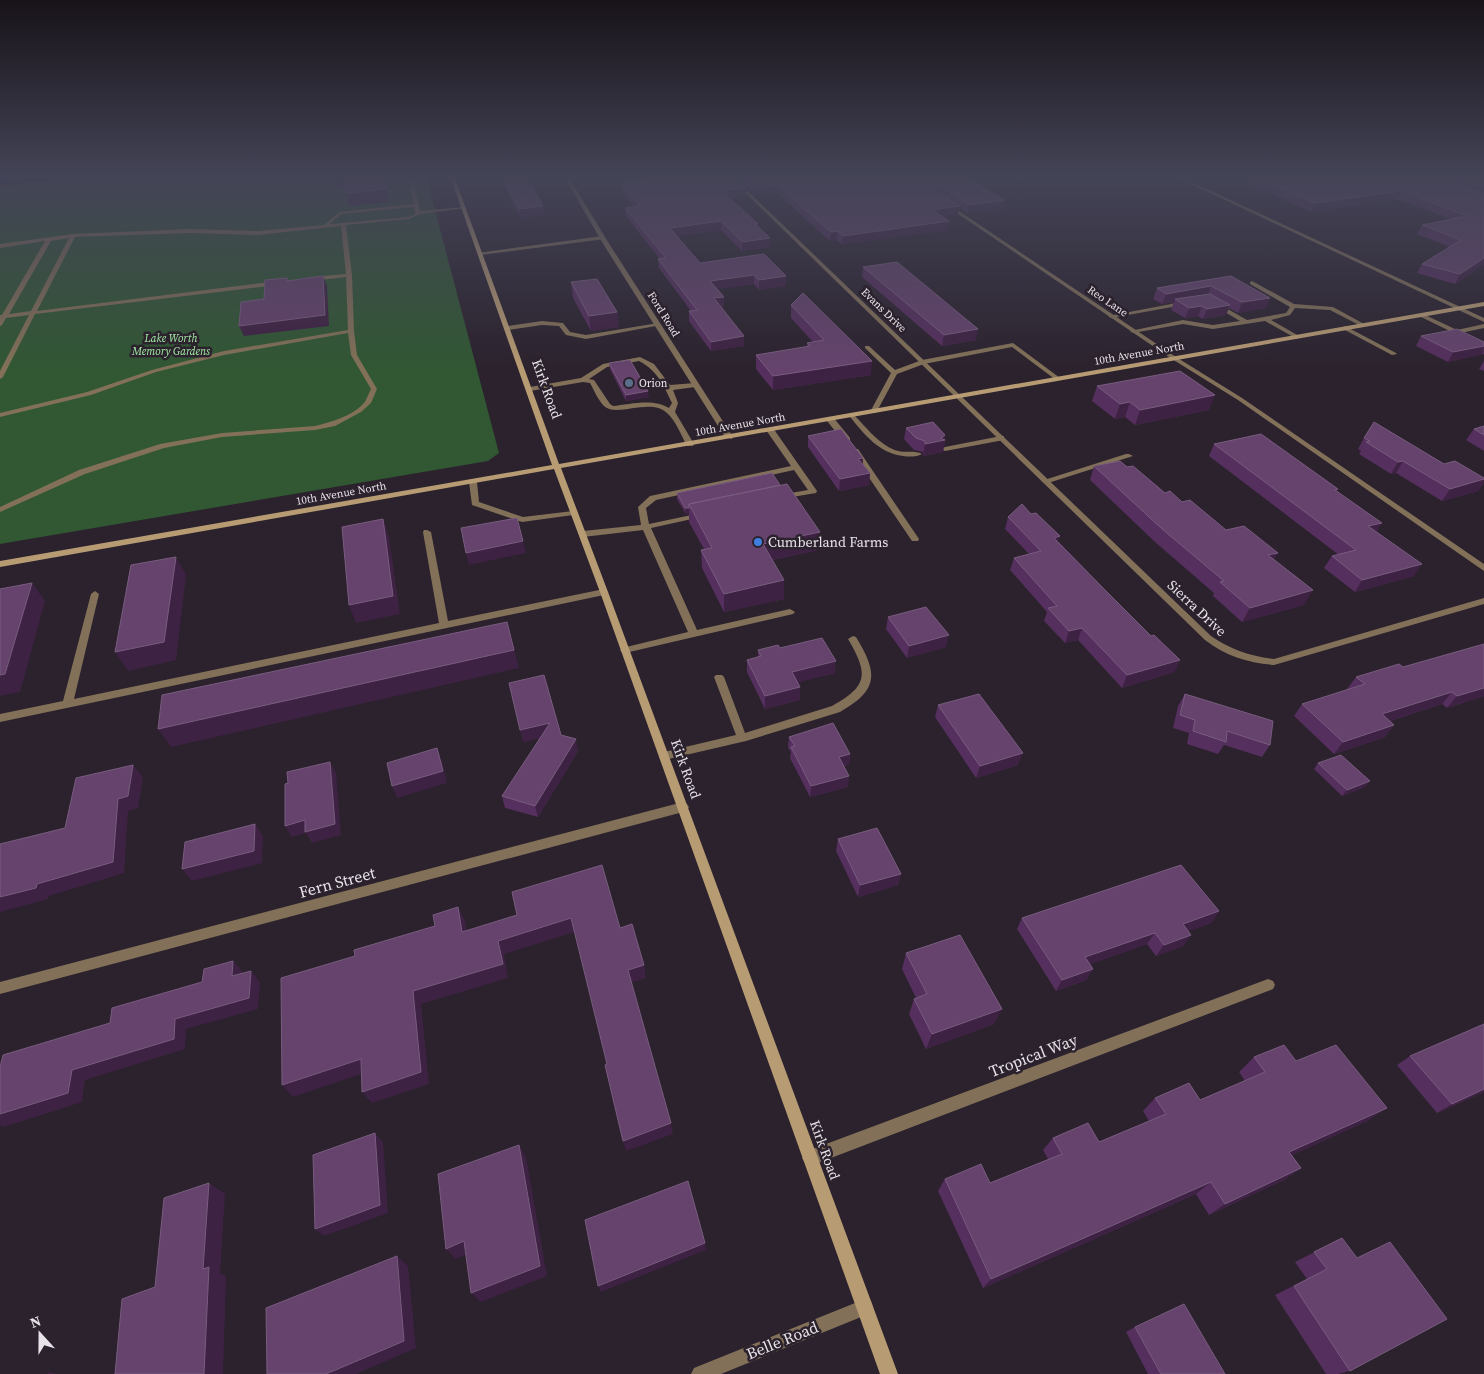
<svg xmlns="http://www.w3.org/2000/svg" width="1484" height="1374" font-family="'Source Serif 4',serif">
  <rect width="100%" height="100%" fill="#2b222d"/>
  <path fill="#315733" d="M106,176h320l73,277 -11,8 -488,83v-358z"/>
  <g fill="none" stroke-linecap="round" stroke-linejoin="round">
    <path fill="#000635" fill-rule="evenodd" d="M0,176h56l-6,4 -50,4z"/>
    <path fill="#827158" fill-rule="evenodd" d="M408,176h4l8,35 44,-4 2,1 -46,6 -11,5 -63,6 6,50 2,56 3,24 20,34 -6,14 -10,9 -26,14 -20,4 -93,7 -58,11 -79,26 -85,38v-5l79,-37 81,-26 62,-11 93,-7c16,-4 37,-10 48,-22 4,-4 5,-10 8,-15l-20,-34 -3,-22 -124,22 -68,17 -65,23 -91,22v-4l87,-21 65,-22 72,-19 124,-21 -2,-53 -35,4 -3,-2 3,-2 35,-3 -5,-48 -83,9 -68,-2 -115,4 -38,74 240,-30 3,2 -3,2 -242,29 -32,63 -3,2v-8l29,-56 -23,3 -4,7 -2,1v-11h2l43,-74 -45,7v-4l73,-10 117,-5 68,2 66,-6 16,-13 74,-8zM414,207l1,7 -7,3 -78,7 11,-10zM69,238l-38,73 -22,3 42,-73z
      M603,236l2,3 -125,16 -3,-2z
      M1252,281l42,23 39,3 33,18 -5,1 -31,-16 -35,-2 -5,7 -19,5 28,16 1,1 -3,2 -32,-18 -52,8 -30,-5 -50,9 -3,-2 53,-11 30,5 27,-4 -25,-15 -1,-1 3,-2 30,17 39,-7 4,-6 -40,-23v-2z
      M1187,301l2,1v2l-78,14 -3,-2z
      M1419,314h4l34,16 27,-6v4l-28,6 -37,-18z
      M542,321l21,2 7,9 16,3 72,-12 3,2 -75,14 -20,-4 -7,-9 -17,-1 -34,5 -3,-2 3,-2z
      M1345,326l51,27 1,1 -5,1 -49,-26 -1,-1z
      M1013,343l47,35v2h-4l-44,-33 -88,17 -27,10 -21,39 -6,-1 21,-39 -26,-25v-2h4l26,24 27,-10z
      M640,357l14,7 16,21 25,-2 3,2 -3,2 -22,3 5,13 -3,9 19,32 -1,2h-6c-6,-11 -11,-25 -20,-33 -16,-16 -51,5 -63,-7 -6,-6 -10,-16 -14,-23l-7,-1 -53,9 -3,-2 3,-2 51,-9 22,-14zM639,361c18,9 25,25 33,42l-3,5c-15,-10 -39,-4 -56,-2l-3,-2 -16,-24 -5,-1 18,-12z
      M850,415h4c13,13 26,31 44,36 8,2 17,-1 24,3 -5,3 -13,3 -19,2 -24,-3 -38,-21 -53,-39z
      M827,417h6l17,21v4h-6l-17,-21z
      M767,428h6l44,63 -1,2 -36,6v-4l28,-5 -14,-20 -138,30 -10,8 3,16 52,-11 4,2 -4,2 -50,11 46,102 93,-21 5,3 -2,2 -168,39 -3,-1 -2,-2 2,-2 66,-16 -45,-102 -60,7 -4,-3 4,-3 58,-6 -3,-18 12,-11 141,-30 -25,-36z
      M1001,436h3v4l-59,11 -4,-2 4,-2z
      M852,449h6l61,90 -1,2h-6l-61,-90z
      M1126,454h3l4,2 -85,27h-3l-4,-2z
      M470,480h6l1,2 2,20 44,15 50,-6 4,2 -4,2 -51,7 -50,-17 -3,-23z
      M424,530h3l4,2 17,89 156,-32 4,3 -4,3 -604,127v-8l63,-13 28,-107 4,-3 4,3 -25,105 365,-76 -16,-91z
      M853,636l3,1c22,36 23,53 -16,75l-94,29 -82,19 -4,-1 -1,-3 1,-3 4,-1 72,-17 -22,-58 2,-2h6l2,2 21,56 87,-27c37,-20 36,-33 16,-67z"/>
    <path fill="#827158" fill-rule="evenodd" d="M564,176h4l40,66 125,195 -1,2 -7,-2 -123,-195z
      M728,176h4l479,460c20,14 39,20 63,23l210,-61v6l-210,61c-26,-2 -48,-9 -69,-25z
      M1174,176h5l305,142v4z
      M947,203l229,154 66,41 242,166v7l-246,-171 -66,-41 -227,-154z
      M683,802l4,2 2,3 -2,3 -4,2 -683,182v-12z
      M1268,979l5,2 2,4 -2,4 -5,2 -458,175 -5,-3 -3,-5 3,-5 5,-3z
      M865,1299l6,2 2,6 -2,6 -150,61h-30l3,-6z"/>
    <path fill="#b79b73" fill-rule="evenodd" d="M450,176h4l105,288 925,-162v4l-923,162 47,124 290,782h-18l-280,-782 -46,-123 -554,98v-6l552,-96z"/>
  </g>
  <path fill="#552f5d" d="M499,176h27l19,39 -24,3z
    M668,176h65l13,12v8l-16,2 40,40 -1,9 -27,4 -21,-21 -44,6 23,27 64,-9 22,32 -27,4 -5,-6 -36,5 6,8v9l-3,1 23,39 -33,5 -22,-30v-10h2l-32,-43 -1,-9h2l-34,-43 -1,-8 9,-1 -13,-17v-8l48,-5z
    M735,176h229l40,32 -36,5 -9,-6 -1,7 -16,2 5,14 -105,14 -5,-4 -7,1 -53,-48 -22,2z
    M1231,176h253v88l-29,20 -38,-11 5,-9 28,-17 -33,-13 5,-9 28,-6 -53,-20 -85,13z
    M863,267l113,73 -34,6 -80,-69z
    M1231,276l35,32 -28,5 -9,-5 -3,7 -23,4 -5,-3 -13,2 -14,-8 3,-8 -12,2 -9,-5 4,-11z
    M571,282l46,30 2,15 -28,4 -18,-33z
    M791,305l80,70 -98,15 -17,-21v-14l51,-8v-4l6,-1 -22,-24z
    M1421,336l63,6v12h-1l-35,8 -32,-16z
    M1484,361v10l-5,-2z
    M609,363l40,34 -23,4 -16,-32z
    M1097,386l112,24 -74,15 -10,-8 -10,2 -23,-18z
    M1484,426v25l-18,-11 8,-11z
    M906,428l39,7 -1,5h1l-2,12 -20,4v-4l-9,-2 -10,-11z
    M808,436l55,22v6l7,9 -1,12 -30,6 -31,-44z
    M1364,438l120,40v4l-6,9 -36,10 -46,-28 -5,1 -32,-20 2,-3 -3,-2z
    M1214,444l123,47 39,41 38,44 -59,16 -31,-24 8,-12 7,-1 -130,-99z
    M1094,466l33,1 38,26 17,9 44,28 48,30 30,45 -62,17 -29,-26 1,-3 -59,-51 -65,-62z
    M677,493l141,57 -46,10 12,39 -60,13 -22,-44 -1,-18 3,-1 -15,-27v-8h-3l-9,-15z
    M1008,517l50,25 93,94 29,24 -6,12 -52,16 -44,-48 -13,3 -21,-22 3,-9 -37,-42 4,-12 15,-4 -24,-25z
    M888,617l58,30 -39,11 -21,-29z
    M1484,644v52l-37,12 -5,-4 -52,17 4,4 -9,12 -51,17 -40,-38 8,-12 46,-14 -1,-1 9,-12 47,-10z
    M780,648l55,25 -37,9 2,5v13l-35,9 -18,-37v-12l11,-3v-7z
    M544,675l17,60 17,16 -40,66 -33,-9 -3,-12 38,-58 -17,4z
    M1185,694l85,51 -8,12 -38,-12 -6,9 -31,-10 2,-11 -16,-5 5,-22z
    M938,705l80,60 -42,13 -41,-61z
    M789,737l61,17 -1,11 -5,1 4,21 -38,10 -20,-39 1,-6 -3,-4z
    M1318,763l47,24 -23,9 -28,-27z
    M838,839l63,35 -3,11 -40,12 -22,-46z
    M1219,911l-8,12 -23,8 3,4 -8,11 -27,10 -9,-12 -57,20 3,5 -7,11 -30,11 -39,-62 5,-11z
    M906,953l88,71 -68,25 -17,-35 5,-15 2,-1 -14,-29z
    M1410,1056l74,36 -47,21 -40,-48z
    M1254,1057l42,4 91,47 -20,13 -75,34 9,13 -17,12 -75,35 -13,-21 -213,94 -45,-97 7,-12 45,4 58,-24 -5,-9 10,-12 46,4 50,-21 -6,-10 12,-13 45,2 45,-19 -6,-9z
    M1342,1238l8,133 -12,3h-12l-51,-79 32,-16 -12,-17z
    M1135,1327l90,47h-77l-22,-42z"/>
  <path fill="#3e2243" d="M332,176h11l3,10 -8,1 -3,-7h-1z
    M384,176l5,26 -40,4 -3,-13z
    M590,176h24v1l-24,3z
    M777,185v8l-22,2v-8z
    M746,188v8l-17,2 -5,-5 2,-3z
    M1401,191l-4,8 -85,13 4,-9z
    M1005,200l-1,8 -36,5 1,-8z
    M543,206l2,9 -24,3 -2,-9z
    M959,206l-1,8 -28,4 2,-8z
    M721,221v9l-51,7v-9z
    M949,221l-2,9 -105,14 1,-8z
    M837,231v9l-7,1 1,-9z
    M770,238l-1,9 -27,4v-9z
    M1484,258v6l-29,20 5,-10z
    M754,275v9l-43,6 -1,-9z
    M323,276l4,10 2,40 -85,10 -5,-10z
    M786,276v10l-27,4v-10z
    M1211,286l-3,10 -33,3 -1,3 -12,2 4,-10z
    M724,297v9l-10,2v-10z
    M1270,298l-4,10 -28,5 4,-11z
    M1230,305l-4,10 -23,4 4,-10z
    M1202,306l-4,10 -13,2 4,-10z
    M617,312l2,15 -28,4 -2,-15z
    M978,329l-2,11 -34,6 2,-11z
    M744,336v10l-33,5v-9z
    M1484,346l-1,8 -35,8 5,-10z
    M872,361l-1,14 -98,15v-14z
    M648,391l1,6 -23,4v-6z
    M1215,395l-6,15 -74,15 5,-15z
    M1130,402l-5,15 -10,2 5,-15z
    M945,435l-1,6 1,-1 -2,12 -20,4 2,-12 16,-6z
    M863,458l-1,11 -4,-10z
    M1403,461l-7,12 -5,1 7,-12z
    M870,473l-1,12 -30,6 1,-12z
    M1484,479v3l-6,9 -36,10 8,-12z
    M685,508h4v6h-3z
    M383,519l6,18 11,77 -44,9 -7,-18z
    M1382,523l-7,12 -7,-9z
    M820,532l-2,18 -56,12 1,-18z
    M1060,536l-4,12 -2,-10z
    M523,541l3,12 -57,12 -3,-12z
    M1278,553l-8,14 -2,-12z
    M176,557l10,18 -10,85 -48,11 -13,-19z
    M1422,564l-8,12 -59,16 7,-12z
    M784,580v19l-60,13v-18z
    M32,583l13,18 -25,91 -20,4v-21z
    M1313,590l-9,15 -62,17 8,-14z
    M507,622l12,46 -348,79 -13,-18z
    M1082,628l-4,12 -13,3 4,-12z
    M949,635l-3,12 -39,11 2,-12z
    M1180,660l-6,12 -52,16 5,-13z
    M836,661l-1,12 -43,11v-12z
    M800,687v13l-35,9v-13z
    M1484,688v8l-37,12 10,-12z
    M1452,692l-10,12 -69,22 9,-12z
    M550,723l3,12 -30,7 -3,-12z
    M1394,725l-9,12 -51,17 9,-12z
    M576,739l2,12 -40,66 -3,-11z
    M437,748l5,13 5,22 -50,15 -5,-12z
    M1023,753l-5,12 -42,13 4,-12z
    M850,754l-1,11 -11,3 1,-11z
    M330,762l6,11 5,62 -29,8 -6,-10 -14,4 -7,-11z
    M133,765l10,12 -5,31 -10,3 -4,62 -75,23 -1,3 -48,13v-15l118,-98z
    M849,776l-1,11 -38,10 1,-11z
    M1370,781l-5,6 -23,9 5,-6z
    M255,824l8,12 -1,27 -70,18 -10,-12z
    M901,874l-3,11 -40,12 2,-12z
    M458,907l7,14 3,24 -6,-13z
    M1219,911l-8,12 -36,13 8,-12z
    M571,918l4,14 -71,22 4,24 -87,26 8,80 -57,19 -10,-11 51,-101 85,-50z
    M1155,933l-8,11 -68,24 6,-11z
    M1191,935l-8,11 -27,10 8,-11z
    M233,961l9,10 -1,16 -9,-11z
    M644,965l2,13 -15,5 -3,-13z
    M1093,969l-7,11 -30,11 6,-11z
    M251,971l9,11 -2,27 -72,20 -1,20 -100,31 -3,22 -78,25 -2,-2 -2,1v-12l72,-44 103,-51z
    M1002,1009l-8,15 -68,25 6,-15z
    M361,1059l9,12 -77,26 -11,-12z
    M1484,1089v3l-47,21 15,-9z
    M1387,1108l-20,13 -95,43 17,-12z
    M671,1123l2,11 -47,17 -3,-10z
    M375,1133l8,9 5,71 -64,23 -9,-7z
    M519,1145l7,12 21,119 -66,26 -10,-9z
    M1301,1168l-17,12 -75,35 16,-11z
    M1211,1182l-15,12 -213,94 8,-9z
    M209,1183l16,11 -5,79 6,3 -3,98h-19l-1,-105z
    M464,1241l10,10 -18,8 -10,-10z
    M705,1243l1,7 -105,42 -3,-6z
    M397,1256l11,10 8,82 -60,26h-30z
    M48,1372l9,2h-9z"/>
  <path fill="#65436c" stroke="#795c7f" d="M343,176h40l3,13 -40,4z
    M502,176h24l17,30 -24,3z
    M676,176h57l13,12 -20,2 2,2 -4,1 34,31h-3l15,14 -28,4 -21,-21 -51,7 30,35 64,-9 22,22 -27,4 -5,-5 -44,6 14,16 -10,1 30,38 -33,6 -22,-31 8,-1 -39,-51 8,-1 -41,-50 15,-2 -19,-24z
    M743,176h171l45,30 -27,4 17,11 -106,15 -6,-5 -6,1 -54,-47 -22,2z
    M926,176h38l41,24 -36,5z
    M1252,176h184l48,18v64l-24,16 -38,-10 39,-24 -39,-15 46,-9 -67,-25 -85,12z
    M1452,176h32v11z
    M897,262l81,67 -34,6 -81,-68z
    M323,276l2,39 -86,11 2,-24 23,-3 1,-19 22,-2v3z
    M1231,276l39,22 -28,4 -31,-16 -45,8 -9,-6z
    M597,279l20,33 -28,4 -18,-34z
    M803,293l69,68 -99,15 -17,-21 54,-9 -3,-3 17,-3 -33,-35z
    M1210,294l20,11 -23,4 -5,-3 -13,2 -14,-9z
    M1457,329l27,13v4l-31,6 -32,-16z
    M630,360l18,31 -22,4 -17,-32z
    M1180,371l35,24 -75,15 -10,-8 -10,2 -23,-18z
    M933,422l12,13 -4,3 4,2 -20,4v-3l-9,-3 -10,-10z
    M1374,422l70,42 11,-3 29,17v1l-34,10 -47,-28 -5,1 -32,-20 4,-1 -6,-3z
    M1484,426v9l-10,-6z
    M841,429l22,29 -5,1 12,14 -30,6 -32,-43z
    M1261,434l77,55 -3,1 47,33 -14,3 54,38 -60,16 -30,-24 24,-6 -142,-106z
    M1120,461l7,6 6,-1 32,27 5,-2 12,11 8,-2 36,30 18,-4 34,27 -10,2 45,35 -63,18 -30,-26 4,-1 -63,-53 -67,-62z
    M772,473l8,12 -91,19v4h-4l-8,-15z
    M787,484l33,48 -57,12 21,36 -60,14 -23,-44 11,-2 -23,-44z
    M1022,504l9,10 5,-1 24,23 -6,2 53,54 44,44 3,-1 26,25 -53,15 -45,-47 -13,3 -21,-23 9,-2 -43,-48 27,-7 -33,-34z
    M517,518l6,23 -57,12 -5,-25z
    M383,519l10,77 -44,9 -7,-78z
    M176,557l-12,85 -49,10 16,-87z
    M32,583l-27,91 -5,1v-86z
    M926,607l23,28 -40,11 -21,-29z
    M507,622l7,28 -356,79 4,-34z
    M822,638l14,23 -44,11 8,15 -35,9 -18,-36 14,-4 -3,-6 20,-5 2,3z
    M1484,644v44l-27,8 -5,-4 -70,22 12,11 -51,17 -41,-38 63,-20 -9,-7 43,-13 4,3z
    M544,675l17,60 15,4 -41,67 -33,-10 48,-73 -30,7 -11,-47z
    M979,694l44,59 -43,13 -42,-61z
    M1185,694l88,27 -3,24 -43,-14 -1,11 -33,-11 2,-11 -15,-5z
    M833,723l17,31 -11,3 10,19 -38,10 -20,-39 4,-1 -6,-9z
    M437,748l6,23 -51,15 -5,-23z
    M1341,755l29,26 -23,9 -29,-27z
    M330,762l5,62 -30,8v-12l-20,6v-42l3,-1 -1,-11z
    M133,765l-5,31 -10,3 -5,63 -76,22 -1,4 -36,9v-53l65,-16 11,-50z
    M255,824l-1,27 -72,18 3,-27z
    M877,828l24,46 -41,11 -22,-46z
    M602,865l18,63 12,-4 12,41 -16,5 43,153 -48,18 -18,-76 2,-1 -36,-146 -73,23 5,23 -90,27 8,81 -59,20 -1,-33 -79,26 -1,-107 74,-22 -1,-6 81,-24 -2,-11 25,-8 4,25 55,-17 -5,-23z
    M1181,865l38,46 -36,13 8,11 -27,10 -9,-12 -70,24 8,12 -31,11 -40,-62z
    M960,935l42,74 -70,25 -18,-35 13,-5 -21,-41z
    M233,961l-1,15 19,-5 -2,27 -74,21 -1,20 -102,31 -4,23 -68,21v-47l3,-12 107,-32 2,-15 90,-26 2,-13z
    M1484,1024v65l-32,15 -42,-48z
    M1284,1045l12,16 40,-16 51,63 -98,44 12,16 -76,36 -14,-22 -220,97 -46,-100 36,-15 9,19 72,-29 -9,-16 35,-15 11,19 67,-28 -11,-16 34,-15 11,17 65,-28 -11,-15z
    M375,1133l5,72 -65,24 -2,-74z
    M519,1145l21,121 -69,27 -7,-52 -18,8 -8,-75z
    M688,1181l17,62 -107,43 -13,-66z
    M209,1183l-6,86 6,-2 -5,107h-89l7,-75 33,-12 9,-89z
    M1342,1238l15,20 33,-16 57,77 -97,52 -56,-85 33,-17 -13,-17z
    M397,1256l7,85 -78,33h-59l-1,-66z
    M1184,1304l41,70h-64l-26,-47z"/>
  <linearGradient id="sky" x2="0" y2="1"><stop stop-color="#181319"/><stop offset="0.48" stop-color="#444457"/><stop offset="1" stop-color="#444457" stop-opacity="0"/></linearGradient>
  <rect width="1484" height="368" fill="url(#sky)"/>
  <circle fill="#5c6f8a" stroke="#2b222d" stroke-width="2" cx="629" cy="383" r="5"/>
  <circle fill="#3f7fe0" stroke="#2b222d" stroke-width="2" cx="758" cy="542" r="5"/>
  <g text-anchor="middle" stroke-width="5" stroke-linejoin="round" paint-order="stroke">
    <g font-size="11" fill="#e8e2e9" stroke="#2b222d">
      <text transform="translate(1108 301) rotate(34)" y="4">Reo Lane</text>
      <text transform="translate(884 310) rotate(44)" y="4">Evans Drive</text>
      <text transform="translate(664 314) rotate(58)" y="4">Ford Road</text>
      <text transform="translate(1139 353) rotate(-10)" y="4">10th Avenue North</text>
      <text transform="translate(740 424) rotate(-10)" y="4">10th Avenue North</text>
      <text transform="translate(341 493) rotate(-10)" y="4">10th Avenue North</text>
    </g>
    <g font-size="11" font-style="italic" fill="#a3eea5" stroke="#2b222d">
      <text x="171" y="342">Lake Worth<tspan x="171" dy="13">Memory Gardens</tspan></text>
    </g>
    <g font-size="11" fill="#e8e2e9" stroke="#2b222d" text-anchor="start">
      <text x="639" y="387">Orion</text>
    </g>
    <g font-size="14" fill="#e8e2e9" stroke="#2b222d">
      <text transform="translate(547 389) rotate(70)" y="5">Kirk Road</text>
      <text transform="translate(1197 608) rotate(43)" y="5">Sierra Drive</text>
      <text transform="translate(686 769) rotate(70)" y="5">Kirk Road</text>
      <text transform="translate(825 1150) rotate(70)" y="5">Kirk Road</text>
    </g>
    <g font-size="14" fill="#e8e2e9" stroke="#2b222d" text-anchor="start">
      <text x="768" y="547">Cumberland Farms</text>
    </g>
    <g font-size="16" fill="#e8e2e9" stroke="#2b222d">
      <text transform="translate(337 882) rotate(-15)" y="6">Fern Street</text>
      <text transform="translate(1033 1055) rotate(-21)" y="6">Tropical Way</text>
      <text transform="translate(782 1340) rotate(-22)" y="6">Belle Road</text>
    </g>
  </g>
  <g transform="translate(40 1334) rotate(339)" stroke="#2b222d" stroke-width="4" paint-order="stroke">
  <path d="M0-4L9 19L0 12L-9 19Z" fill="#e8e2e9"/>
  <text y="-8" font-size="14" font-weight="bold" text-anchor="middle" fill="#e8e2e9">N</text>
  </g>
</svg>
